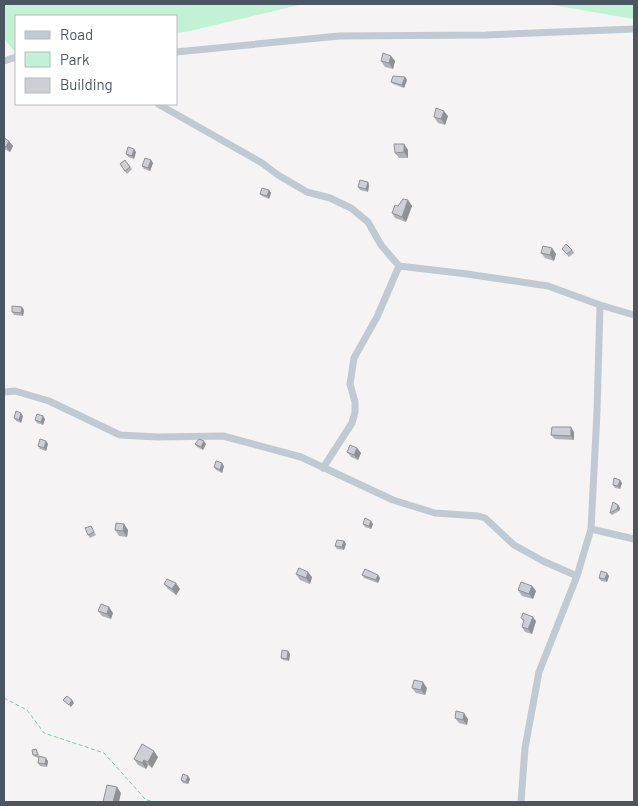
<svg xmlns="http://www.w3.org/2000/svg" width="638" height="806" font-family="Barlow,sans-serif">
  <rect width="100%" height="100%" fill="#f5f3f3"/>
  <path fill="#c3f1d5" d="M4,4h299l-113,27 -14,2v-17h-160v37l-12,-14z
    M547,4h87v15z"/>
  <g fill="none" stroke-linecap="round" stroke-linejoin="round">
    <path stroke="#7ad0a6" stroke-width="1" stroke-dasharray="4 2.5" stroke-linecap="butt" d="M4,698l23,12 17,23 60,20 42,47 1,2
      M147,800l7,2"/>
    <path stroke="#c1cad2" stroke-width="7" d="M176,52l163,-16 147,-1 148,-6
      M4,61l12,-4
      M158,104l104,59 16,12 29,17 23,6 21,10 17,14 13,23 18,21 68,8 81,12 52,19
      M4,392l11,-1 34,10 71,34 38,2 65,-1 78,21 92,43 42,13 43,3 7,2 29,27 29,16 34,15 14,-47 43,10
      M323,468l29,-45 3,-11v-10l-5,-18 4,-26 23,-41 22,-51
      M591,529l6,-117 3,-107 34,10
      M521,802l4,-54 14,-76 38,-96"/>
  </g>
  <path fill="#b0b2b7" d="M391,56l4,5 -2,8 -8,-2 -4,-6z
    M405,77l2,3 -3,8 -11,-4 -2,-2z
    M448,116l-3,9 -7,-2 -4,-6z
    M4,137l9,9 -3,6 -6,-3z
    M404,144l4,6v8h-9l-4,-5z
    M136,152l-2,7 -6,-2 -2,-3z
    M125,160l7,9 -5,5 -7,-10z
    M151,160l2,3 -3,8 -6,-2 -2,-3z
    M368,182l1,3 -1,7 -8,-2 -2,-3z
    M269,190l2,3 -2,6 -7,-3 -2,-2z
    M408,200l4,6 -6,16 -11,-4 -3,-5 6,-7z
    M552,248l4,6 -2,7 -9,-3 -4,-5z
    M562,249l10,1 2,3 -5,4z
    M24,310l-1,6 -9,-1 -2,-3z
    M23,416l-2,7 -5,-2 -2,-3z
    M45,419l-2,6 -6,-2 -2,-3z
    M574,432v8l-19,-1 -4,-4z
    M46,441l2,3 -2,7 -6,-2 -2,-3z
    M195,444h11l-3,6 -6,-3z
    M357,448l4,5 -3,7 -7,-3 -4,-5z
    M224,466l-2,7 -6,-3 -2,-3z
    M620,480l2,3 -2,6 -5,-1 -2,-3z
    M618,505l2,3 -1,3 -7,4 -2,-2z
    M371,521l2,3 -2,5 -6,-2 -2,-3z
    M124,524l4,6 -1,7 -8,-1 -4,-6z
    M91,526l5,9 -6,3 -2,-3z
    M344,541l2,3 -2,6 -7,-1 -2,-3z
    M296,574l16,3 -2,7 -10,-4z
    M362,575h16l2,3 -2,5 -14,-5z
    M609,576l-2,6 -6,-1 -2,-3z
    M164,584l16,5 -4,6 -8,-6z
    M532,586l4,5 -3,8 -11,-3 -4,-6z
    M98,611l15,2 -2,6 -9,-3z
    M521,618l15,3 -4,13 -7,-2 -3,-5 2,-5z
    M288,651l2,3 -1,7 -6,-1 -2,-2z
    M412,688h15l-2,7 -9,-2z
    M455,718l13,1 -1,6 -8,-2z
    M38,752l1,5 9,4 -1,6 -7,-1 -2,-3 1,-5 -4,-1 -2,-2z
    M158,757l-6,11 -4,-3 -2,4 -8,-4 -4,-6z
    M188,776l2,3 -2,5 -5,-1 -2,-3z"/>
  <path fill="#909195" d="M391,56l4,5 -2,8 -4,-6z
    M405,77l2,3 -3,8 -2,-3z
    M444,111l4,5 -3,9 -4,-6z
    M9,141l4,5 -3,6 -4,-5z
    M404,144l4,6v8l-4,-6z
    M134,149l2,3 -2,7 -2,-3z
    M151,160l2,3 -3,8 -2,-3z
    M368,182l1,3 -1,7 -2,-3z
    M269,190l2,3 -2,6 -2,-3z
    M408,200l4,6 -6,16 -4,-5z
    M552,248l4,6 -2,7 -4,-6z
    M22,307l2,3 -1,6 -2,-3z
    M21,413l2,3 -2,7 -2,-3z
    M43,416l2,3 -2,6 -2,-3z
    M571,427l3,5v8l-3,-4z
    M46,441l2,3 -2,7 -2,-3z
    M204,441l2,3 -3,6 -2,-3z
    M357,448l4,5 -3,7 -4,-5z
    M222,463l2,3 -2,7 -2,-3z
    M620,480l2,3 -2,6 -2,-3z
    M618,505l2,3 -1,3 -2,-2z
    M371,521l2,3 -2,5 -2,-3z
    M124,524l4,6 -1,7 -4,-6z
    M344,541l2,3 -2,6 -2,-3z
    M308,572l4,5 -2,7 -4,-6z
    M607,573l2,3 -2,6 -2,-3z
    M378,575l2,3 -2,5 -2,-3z
    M176,583l4,6 -4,6 -4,-6z
    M532,586l4,5 -3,8 -4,-5z
    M109,607l4,6 -2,6 -4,-5z
    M533,617l3,4 -4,13 -4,-5z
    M288,651l2,3 -1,7 -2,-2z
    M423,682l4,6 -2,7 -4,-5z
    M72,700l2,3 -3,4 -2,-2z
    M464,713l4,6 -1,6 -4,-5z
    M154,751l4,6 -6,11 -4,-6z
    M46,758l2,3 -1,6 -2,-3z
    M144,760l4,5 -2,4 -4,-6z
    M188,776l2,3 -2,5 -2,-2z
    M117,787l4,6 -2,9h-6z"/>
  <path fill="#cdcfd5" stroke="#909195" d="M383,53l8,3 -2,7 -8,-2z
    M393,76l12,1 -3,8 -11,-3z
    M436,108l8,3 -3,8 -7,-2z
    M4,138l5,3 -3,6 -2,-1z
    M394,144h10v8l-9,1z
    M128,147l6,2 -2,7 -6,-2z
    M145,158l6,2 -3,8 -6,-2z
    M125,160l5,7 -5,4 -5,-7z
    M360,180l8,2 -2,7 -8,-2z
    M262,188l7,2 -2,6 -7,-2z
    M403,199l5,1 -6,17 -10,-4 3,-8 3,1z
    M566,244l6,6 -5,4 -5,-5z
    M543,246l9,2 -2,7 -9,-2z
    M12,306l10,1 -1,6 -9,-1z
    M16,411l5,2 -2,7 -5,-2z
    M37,414l6,2 -2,6 -6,-2z
    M552,427h19v9l-20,-1z
    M40,439l6,2 -2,7 -6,-2z
    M199,439l5,2 -3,6 -6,-3z
    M350,445l7,3 -3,7 -7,-3z
    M216,461l6,2 -2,7 -6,-3z
    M614,478l6,2 -2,6 -5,-1z
    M613,502l5,3 -1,4 -7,4z
    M365,518l6,3 -2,5 -6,-2z
    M116,523l8,1 -1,7 -8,-1z
    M91,526l3,6 -6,3 -3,-7z
    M337,540l7,1 -2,6 -7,-1z
    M299,568l9,4 -2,6 -10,-4z
    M365,569l13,6 -2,5 -14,-5z
    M601,571l6,2 -2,6 -6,-1z
    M167,579l9,4 -4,6 -8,-5z
    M521,582l11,4 -3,8 -11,-4z
    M101,604l8,3 -2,7 -9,-3z
    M523,613l10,4 -5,12 -6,-2 2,-7 -3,-2z
    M282,650l6,1 -1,8 -6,-1z
    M414,680l9,2 -2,8 -9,-2z
    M67,696l5,4 -3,5 -6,-5z
    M456,711l8,2 -1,7 -8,-2z
    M142,744l12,7 -6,11 -4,-2 -2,3 -8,-4z
    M36,749l2,6h-5l-1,-5z
    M39,756l7,2 -1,6 -7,-1z
    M183,774l5,2 -2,6 -5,-2z
    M107,785l10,2 -4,15h-10z"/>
  <rect width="638" height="806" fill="none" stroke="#4a5661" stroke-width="10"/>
  <rect x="15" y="15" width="162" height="90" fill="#ffffff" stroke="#b7bbc0"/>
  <rect x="25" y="31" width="25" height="8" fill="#c1cad2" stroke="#b7bbc0"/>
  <text x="60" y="40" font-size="15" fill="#4a5661">Road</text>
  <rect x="25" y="52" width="25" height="15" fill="#c3f1d5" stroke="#b7bbc0"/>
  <text x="60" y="65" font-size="15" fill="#4a5661">Park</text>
  <rect x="25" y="78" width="25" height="15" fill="#cdcfd5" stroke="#b7bbc0"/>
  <text x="60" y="90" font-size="15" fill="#4a5661">Building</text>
</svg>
